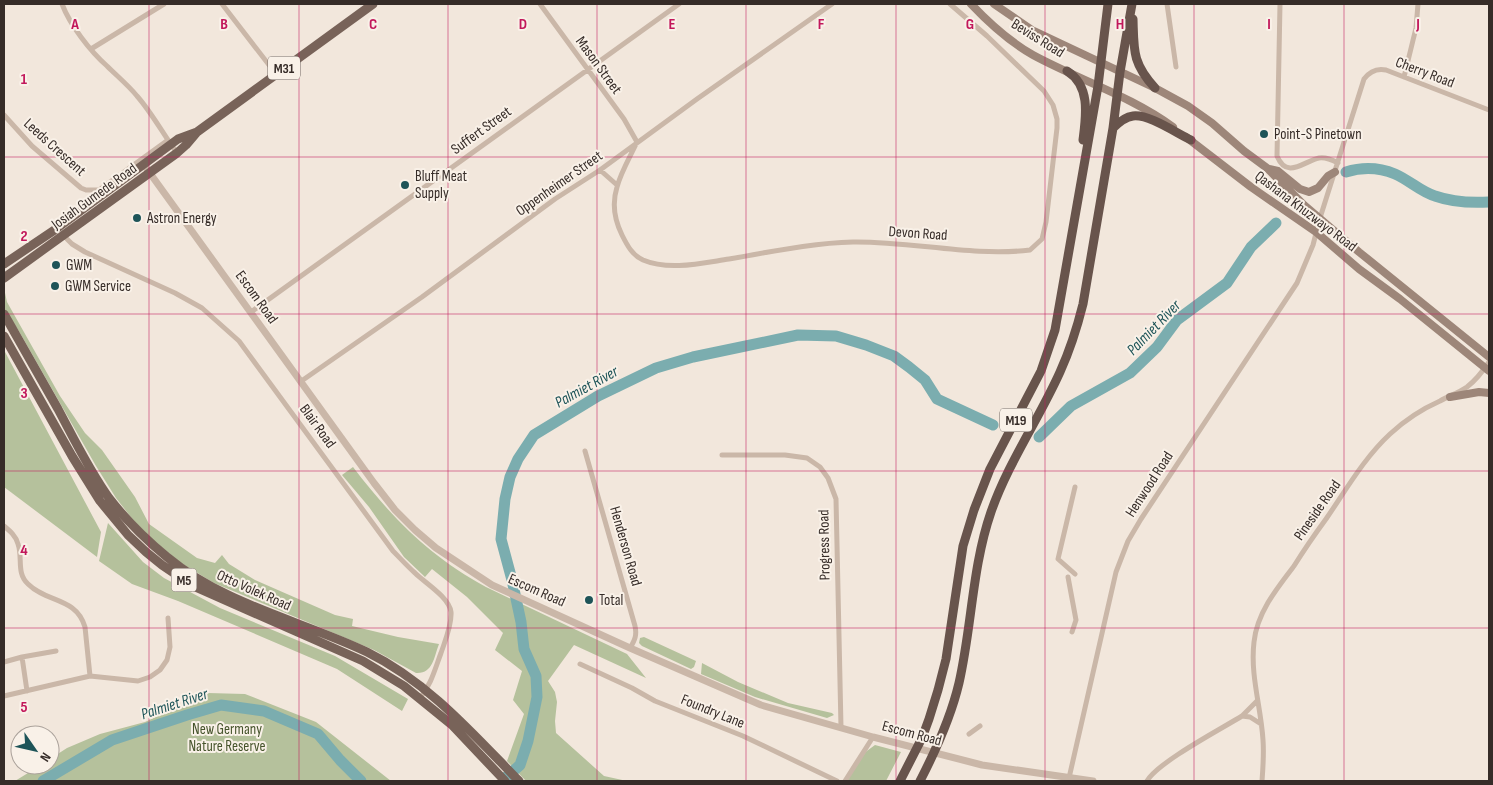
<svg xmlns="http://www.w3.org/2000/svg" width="1493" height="785" font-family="'Sofia Sans Condensed',sans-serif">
  <rect width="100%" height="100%" fill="#f2e7dc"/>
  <path fill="#b5c19c" d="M4,288l3,14 53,94 25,37 17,17 33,47 14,27 48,34 18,5 7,-8 7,9 26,16 80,35 18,4 -1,7 46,11 41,7c-5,13 -6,30 -23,29l-42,-23 -26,-11 -134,-56 -33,-20 -27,-22 -20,-20 -18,-23 -20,-32 -76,-133 -16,-25z
    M4,350l97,182 -4,25 -93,-70z
    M353,467c39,51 76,89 133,120l141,67 19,24 -72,-33 -26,36 7,11 2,10 -2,19 1,12 48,43 23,5h-101l-19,-20 17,-47 -11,-14 9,-29 -27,-21 8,-17 -36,-36 -35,-28 -7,8 -21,-20 -35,-50 -27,-32z
    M108,523l35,39 21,16 56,30 115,48 73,43 -6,12 -65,-42 -159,-68 -46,-17 -33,-23z
    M644,637l52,24 -2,6 -3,2 -49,-23 -3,-3 1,-5z
    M702,663l36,19 50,21 44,10 2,2 -7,3 -72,-21 -54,-23z
    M208,693l37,1 71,28 75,59h-376l26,-16h9v-6l17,-11 33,-14 45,-12z
    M875,745l26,7 -15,29h-41l15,-25z"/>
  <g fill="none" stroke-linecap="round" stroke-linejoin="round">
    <path stroke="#7badaf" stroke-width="11" d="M1346,172c16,-5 32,-5 49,2 14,6 26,18 40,22 17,6 37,7 54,6
      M1039,437l32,-31 59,-33 27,-26 20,-27 50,-37 24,-36 25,-24
      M504,779l16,-14 8,-24 9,-44 -1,-21 -12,-27 -3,-27 -9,-42 -11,-41 4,-40 5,-22 8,-18 16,-24 64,-39 58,-28 37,-11 105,-22 38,1 30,9 28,11 15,11 16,13 12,19 56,26
      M43,781l69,-41 75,-25 34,-10 43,6 54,23 22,26 21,21"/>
    <path stroke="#cab7a8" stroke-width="5" d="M62,4c8,21 28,47 45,62 10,10 21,19 30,30 15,17 26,38 40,57
      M222,4l54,70
      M540,4l84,115 13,23c-7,15 -16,30 -20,45 -5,16 -3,32 5,48 5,10 10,20 21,25 26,11 59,3 86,-1 41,-7 82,-16 124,-17 58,-1 119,15 177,8l12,-11 4,-17 11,-94v-9l-4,-14 -9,-14 -57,-55 -37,-32
      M1167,4l9,63
      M1280,4l-3,152c10,24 27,5 42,2 7,-1 13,2 19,5
      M91,49l73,-45
      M1404,77l12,-49 2,-24
      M4,115l28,31 49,42 5,2h13l69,-50
      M600,170l17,15
      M63,235l9,9 13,8 90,41 27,15 37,33 154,210c7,7 14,15 22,22 10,10 34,24 36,39 1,13 -6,29 -10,41 -6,16 -10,32 -21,45
      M251,312l428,-308
      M300,382l122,-85 133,-98 45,-29 97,-71 135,-95
      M585,451l50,175c2,9 0,14 -5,22
      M722,455h63l22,3 13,9 8,11 8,21 5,228
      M4,526c6,5 12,10 14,18 5,14 -2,29 10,40 19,19 48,13 57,43l5,49
      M1075,574l-17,-15 17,-72
      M1068,577l8,43 -4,12
      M22,657l5,34
      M4,662l18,-5 34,-6
      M580,664l52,24 23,13 88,35 94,45
      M4,696l86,-20 48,5 12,-4 10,-7 7,-10 3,-13 -2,-29
      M1242,716l15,-15
      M969,734l11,-8
      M1069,778l47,-206 12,-31 13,-22 156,-236 16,-38 7,-27 44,-139c6,-8 13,-11 22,-9l103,40
      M845,781l28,-44
      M1147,781c11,-19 74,-52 95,-65l8,1 11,7
      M1262,781c1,-13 2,-28 1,-41 -2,-33 -13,-65 -9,-98 3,-29 23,-54 40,-76 10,-16 21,-32 32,-47 20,-29 38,-61 64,-85 14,-13 32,-25 50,-33 9,-5 18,-8 27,-14 9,-7 16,-16 22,-25"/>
    <path stroke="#cab7a8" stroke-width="7" d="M144,165l230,318 21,27 20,20 21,18 56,37 138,63 131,57 112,32 109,28 111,16"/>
    <path stroke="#9d8679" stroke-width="8" d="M971,4c18,19 39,38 62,51 46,25 98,41 140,72
      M994,4l38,26 123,58 33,18 24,17 32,28 23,17 37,37 55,47 130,105
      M1186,137l65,50 65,45 43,37 41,30 89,72
      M1269,169l9,2 22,18 9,3 9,-4 10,-12 7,-4
      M1450,397l29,-5 10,1"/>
    <path stroke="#786359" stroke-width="9" d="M4,264l52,-35 122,-90 19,-7
      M4,278l173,-125 9,-8 11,-13 176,-128
      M4,314c18,32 36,63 54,95 16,30 31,61 51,89 17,22 36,41 58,59 56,47 135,64 200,95 61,30 106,82 152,129
      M4,336l68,120 28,45 28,34 18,17 16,13 31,21 170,75 41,25 48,39 53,56"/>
    <path stroke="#68544c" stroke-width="9" d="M1133,19c1,31 -1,44 22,69
      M1067,71c24,15 19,45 16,69
      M1113,128c5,-5 12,-11 20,-12 16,-2 43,17 58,24
      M900,781l22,-43 7,-19 9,-29 8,-31 17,-113 11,-36 16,-41 51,-98 14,-41 43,-244 10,-82
      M920,781c16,-31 31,-64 39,-98 13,-57 13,-116 32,-171 17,-49 48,-93 69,-140 10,-22 17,-44 23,-68l30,-176 7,-56 12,-68"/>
  </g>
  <path fill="none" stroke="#c2185b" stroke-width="1" stroke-opacity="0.55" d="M149,4v777M299,4v777M448,4v777M597,4v777M746,4v777M896,4v777M1045,4v777M1194,4v777M1344,4v777M4,157h1485M4,314h1485M4,471h1485M4,628h1485"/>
  <g fill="#1e5458" stroke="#f9f1e8" stroke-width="2">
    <circle cx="1264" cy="134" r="5"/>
    <circle cx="405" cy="185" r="5"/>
    <circle cx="137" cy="218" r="5"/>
    <circle cx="56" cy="265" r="5"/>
    <circle cx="55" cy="286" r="5"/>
    <circle cx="589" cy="600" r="5"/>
  </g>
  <g text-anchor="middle" stroke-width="4" stroke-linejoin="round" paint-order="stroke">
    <g fill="#f9f1e8" stroke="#706762" stroke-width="1">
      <rect x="268" y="56.5" width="32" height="23" rx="4"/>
      <rect x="1000" y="408.5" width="32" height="23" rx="4"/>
      <rect x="171.5" y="568.5" width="25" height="23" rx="4"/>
    </g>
    <g font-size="14" font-weight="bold" fill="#362c28">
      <text x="284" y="73">M31</text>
      <text x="1016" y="425">M19</text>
      <text x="184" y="585">M5</text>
    </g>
    <g font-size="15" fill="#362c28" stroke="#f9f1e8">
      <text transform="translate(1038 38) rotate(32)" y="5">Beviss Road</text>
      <text transform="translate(599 65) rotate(54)" y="5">Mason Street</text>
      <text transform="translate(1425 72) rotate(21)" y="5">Cherry Road</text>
      <text transform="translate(481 130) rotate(-36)" y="5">Suffert Street</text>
      <text transform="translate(55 147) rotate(42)" y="5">Leeds Crescent</text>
      <text transform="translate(559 183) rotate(-35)" y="5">Oppenheimer Street</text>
      <text transform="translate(94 196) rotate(-36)" y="5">Josiah Gumede Road</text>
      <text transform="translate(1306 211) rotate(37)" y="5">Qashana Khuzwayo Road</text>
      <text transform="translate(918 233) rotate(4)" y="5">Devon Road</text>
      <text transform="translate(257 297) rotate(54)" y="5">Escom Road</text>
      <text transform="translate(318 426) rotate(54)" y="5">Blair Road</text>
      <text transform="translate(1149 484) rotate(-57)" y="5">Henwood Road</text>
      <text transform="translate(1317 510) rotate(-55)" y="5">Pineside Road</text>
      <text transform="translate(824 545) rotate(-91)" y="5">Progress Road</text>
      <text transform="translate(626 546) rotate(74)" y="5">Henderson Road</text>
      <text transform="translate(254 590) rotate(24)" y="5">Otto Volek Road</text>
      <text transform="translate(537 590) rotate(24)" y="5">Escom Road</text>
      <text transform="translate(713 711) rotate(22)" y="5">Foundry Lane</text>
      <text transform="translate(912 733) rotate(15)" y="5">Escom Road</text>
    </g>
    <g font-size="15" fill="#362c28" stroke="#f9f1e8" text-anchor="start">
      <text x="1274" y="139">Point-S Pinetown</text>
      <text x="415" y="181">Bluff Meat<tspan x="415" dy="17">Supply</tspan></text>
      <text x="147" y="223">Astron Energy</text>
      <text x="66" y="270">GWM</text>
      <text x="65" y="291">GWM Service</text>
      <text x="599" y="605">Total</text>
    </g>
    <g font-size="15" fill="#46542c" stroke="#f9f1e8">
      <text x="227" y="734">New Germany<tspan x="227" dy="17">Nature Reserve</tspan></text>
    </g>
    <g font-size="16" font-style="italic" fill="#1e5458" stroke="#f9f1e8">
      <text transform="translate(1153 327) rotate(-46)" y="6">Palmiet River</text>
      <text transform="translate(586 386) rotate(-29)" y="6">Palmiet River</text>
      <text transform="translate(174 703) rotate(-18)" y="6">Palmiet River</text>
    </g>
  </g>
  <g font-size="16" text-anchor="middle" font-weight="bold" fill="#c2185b" stroke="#f9f1e8" stroke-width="4" stroke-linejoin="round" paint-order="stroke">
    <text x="75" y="29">A</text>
    <text x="224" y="29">B</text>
    <text x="373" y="29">C</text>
    <text x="523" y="29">D</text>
    <text x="672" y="29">E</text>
    <text x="821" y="29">F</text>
    <text x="970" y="29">G</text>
    <text x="1120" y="29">H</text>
    <text x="1269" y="29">I</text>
    <text x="1418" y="29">J</text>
    <text x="24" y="84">1</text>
    <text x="24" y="241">2</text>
    <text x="24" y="398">3</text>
    <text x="24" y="555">4</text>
    <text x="24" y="712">5</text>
  </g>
  <rect width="1493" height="785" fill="none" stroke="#362c28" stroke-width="10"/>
  <g transform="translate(35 750) rotate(124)"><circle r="24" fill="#f9f1e8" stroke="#aba29b"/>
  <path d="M0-4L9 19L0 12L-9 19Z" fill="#1e5458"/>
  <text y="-8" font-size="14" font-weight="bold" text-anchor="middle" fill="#362c28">N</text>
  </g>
</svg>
